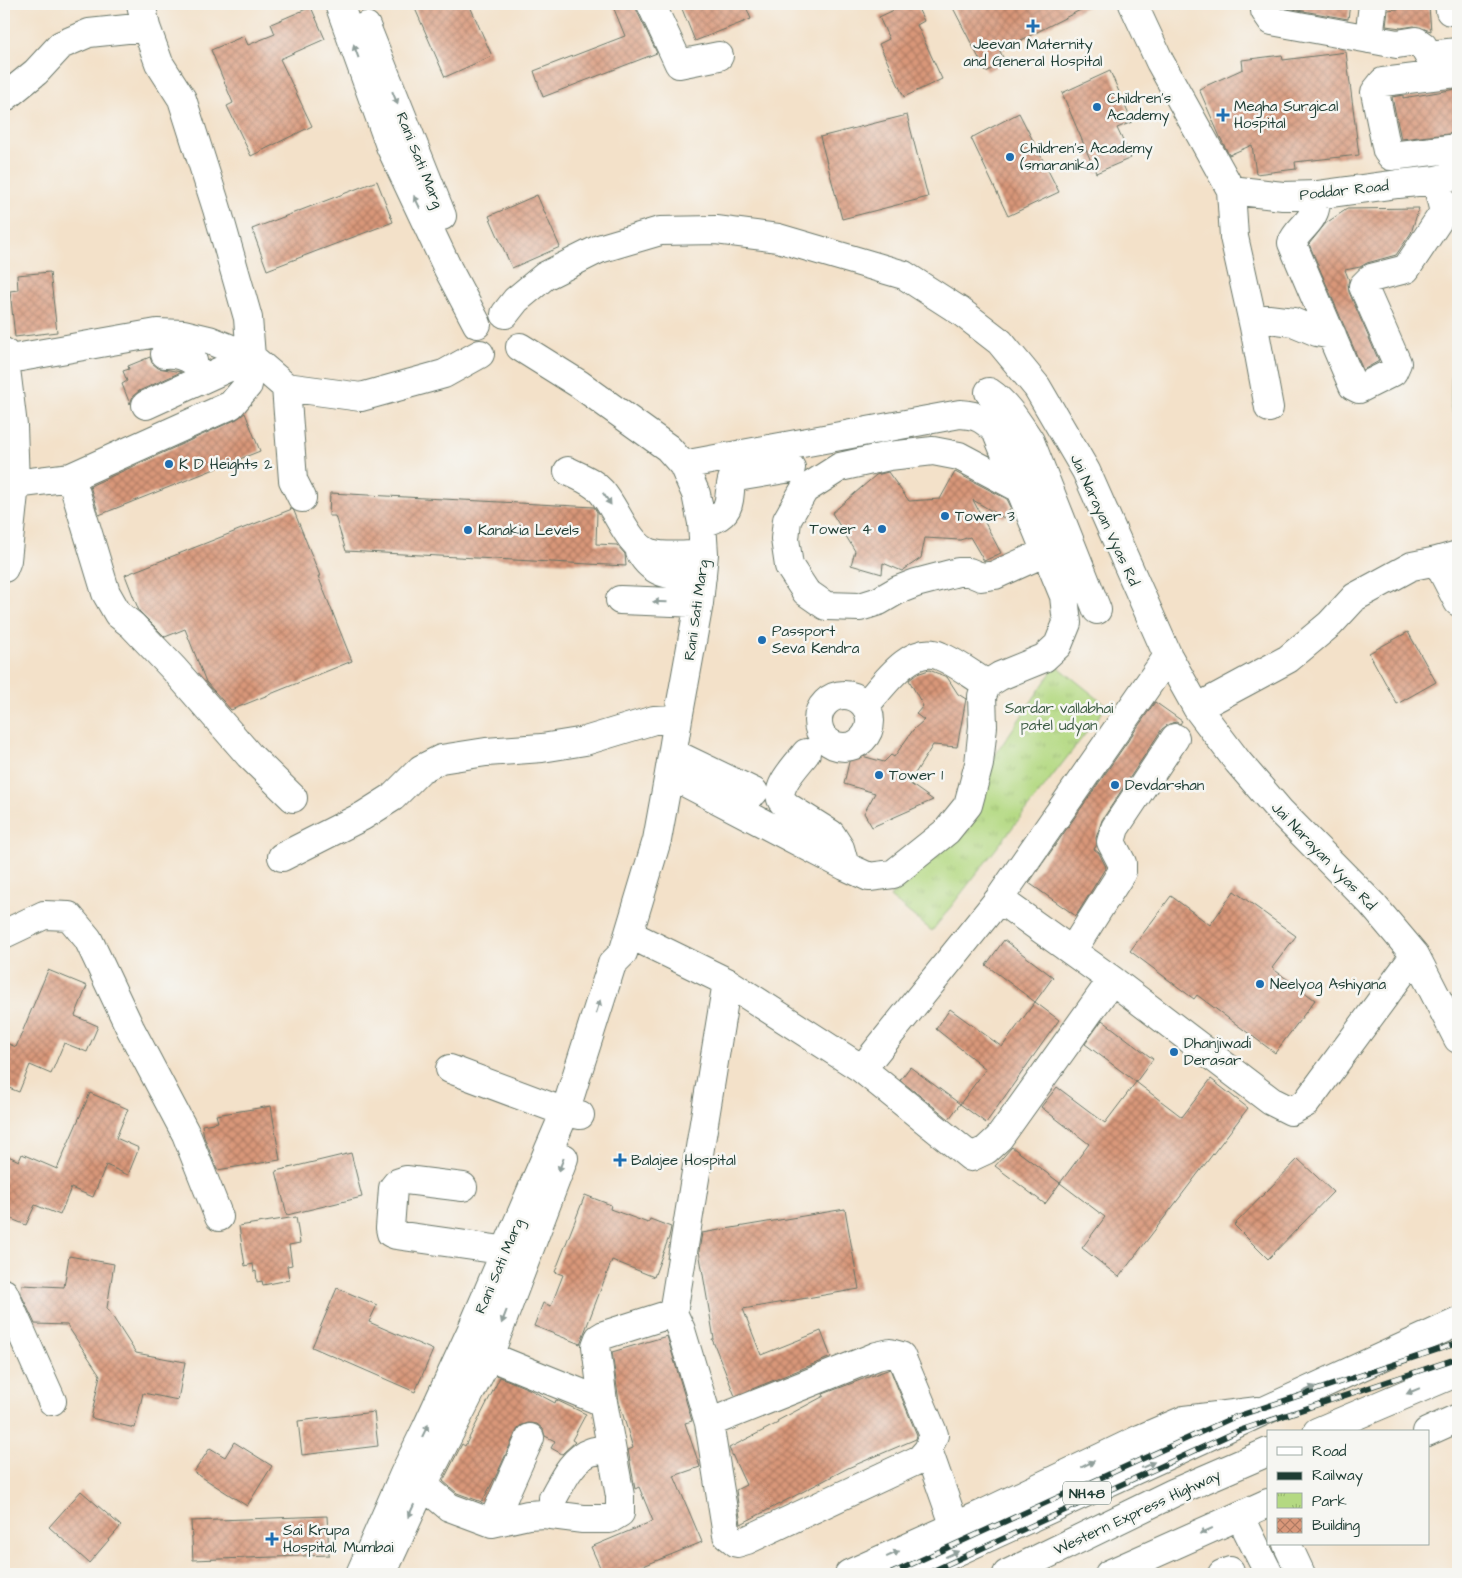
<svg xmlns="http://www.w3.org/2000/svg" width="1462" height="1578" font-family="'Architects Daughter',sans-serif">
  <defs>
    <pattern id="park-tufts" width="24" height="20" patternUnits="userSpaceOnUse" patternTransform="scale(1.25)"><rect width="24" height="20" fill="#b4d982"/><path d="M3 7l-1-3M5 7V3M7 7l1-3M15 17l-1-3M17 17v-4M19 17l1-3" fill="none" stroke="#9abb71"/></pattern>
    <pattern id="building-cross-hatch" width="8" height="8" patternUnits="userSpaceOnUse" patternTransform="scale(1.25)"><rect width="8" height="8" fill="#d99779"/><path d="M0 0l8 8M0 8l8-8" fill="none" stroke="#af7c64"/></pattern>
  </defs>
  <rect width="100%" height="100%" fill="#f6f6f2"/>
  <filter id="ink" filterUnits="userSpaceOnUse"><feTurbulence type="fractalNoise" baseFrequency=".02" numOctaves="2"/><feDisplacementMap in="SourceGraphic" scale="10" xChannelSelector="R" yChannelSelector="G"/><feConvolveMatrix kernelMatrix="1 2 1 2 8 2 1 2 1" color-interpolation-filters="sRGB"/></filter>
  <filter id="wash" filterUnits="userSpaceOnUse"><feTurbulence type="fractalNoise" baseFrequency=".0096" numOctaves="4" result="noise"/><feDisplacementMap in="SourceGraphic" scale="20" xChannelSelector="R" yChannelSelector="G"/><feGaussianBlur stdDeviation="1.12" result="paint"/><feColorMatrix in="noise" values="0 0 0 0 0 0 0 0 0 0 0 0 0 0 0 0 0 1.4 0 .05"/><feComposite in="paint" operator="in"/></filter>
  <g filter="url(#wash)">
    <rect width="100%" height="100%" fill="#f3e1c9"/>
    <path fill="url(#park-tufts)" stroke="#6a8b5b" d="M1458,343v84l-7,-19 1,-61z
      M1056,665l51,41 -175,225 -42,-34 91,-121z"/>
    <g id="blocks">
      <path fill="url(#building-cross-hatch)" d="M413,4h56l23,52 -47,21z
        M612,4h24l1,7 20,42 -114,44 -9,-26 91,-35z
        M680,4h65l6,15 -56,22z
        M907,4h9l8,17 -7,4 25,54 -38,18 -25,-53 10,-5 -10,-22z
        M951,4h141l-92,47 5,11 -19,10z
        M1281,4h69l-2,15 -67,-12z
        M311,7l14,32 -45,20 32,67 -61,30 -24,-50 6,-3 -22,-53 33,-14 4,9 27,-11 -4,-10z
        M1411,7h18l2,24 -17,-5 -13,2 -15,-2 2,-16z
        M1346,52l13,103 -64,7 1,7 -40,5 -4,-29 -23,10 -9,-18 -21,-48 44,-20 -1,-9 40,-5 1,5z
        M1110,71l22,51 -15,6 14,30 -35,15 -34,-80z
        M1456,89l2,1v43l-57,6 -9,-42 11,-2v3z
        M1019,113l40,79 -51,24 -37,-78z
        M907,115l21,82 -86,22 -22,-82z
        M377,181l16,41 -126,48 -15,-41z
        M537,195l23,52 -48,21 -23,-52z
        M1419,208l-8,25 -15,22 -29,8 -7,4 -15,3 4,10 -1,4 1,8 30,69 -16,9 -54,-126 17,-21 21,-14z
        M50,272l7,60 -42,5 -5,-46 8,-1 -1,-15z
        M150,357l2,6 6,5 23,4 -42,19 -6,5 -3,8 -8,-20 5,-3 -4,-10 6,-2 -1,-3z
        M245,413l15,38 -161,64 -9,-29 147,-67z
        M888,472l21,29 31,-2 15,-27 52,27 4,8 -7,11 -31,-18 28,53 -17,8 -14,-24 -10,3 -35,-2 -4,20 -19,13 -19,-8 -1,11 -31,-9 4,-14 -23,-38 44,-38z
        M330,493l264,14 3,5 -1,32 21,1 8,9 1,12 -280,-15 -11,-35h-6z
        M292,509l2,2 26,65h-2l34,85 -121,49 -25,-28 -21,-53 -20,8 -26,-26 -14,-36z
        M1408,632l28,50 -39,22 -28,-51z
        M929,670l18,7 11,17 8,5 -9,48 -24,-2 -24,38 24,17 -61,27 -8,-14 11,-20 -31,-9 7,-31 33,9 7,-7 3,2 19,-27 11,-10 -8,-6 7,-8 -14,-26 8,-6z
        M1155,702l27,19 -2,3 -4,-2 -7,2 -7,5 -60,91 -6,18 1,7 -3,4 5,4 7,14 -30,49 -47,-33z
        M1234,891l62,45 -24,32 43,32 -40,53 -78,-58 -3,4 -64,-48 41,-55 39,29z
        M1004,940l49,37 -18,25 -49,-37z
        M48,970l39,16 -12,30 23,10 -11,26 -23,-9 -13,31 -21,-9 -11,27 -15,-6v-44l12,5z
        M1035,1002l24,18 -73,103 -26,-19 26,-35 -50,-40 14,-20 52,38z
        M1102,1020l51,39 -17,23 -51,-38z
        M910,1067l50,37 -11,15 -49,-39z
        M1211,1079l37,29 -129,169 -37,-29 23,-31 -45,-34 29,-39 -48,-37 16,-20 48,36 31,-41 46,35z
        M90,1093l38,16 -12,29 23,10 -11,27 -22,-10 -13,32 -22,-9 -11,27 -25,-10 -9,20 -22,-9v-62l15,7 3,-7 35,15z
        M271,1106l9,54 -63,10 -13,-33 -2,-12 16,-3 -2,-7z
        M1012,1147l48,36 -15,21 -50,-38z
        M351,1153l11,44 -75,18 -11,-44z
        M1298,1159l35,33 -65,67 -34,-34z
        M585,1195l26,10 -1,4 38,14 2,-4 21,8 -2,10 -15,40 -42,-17 -32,84 -46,-18 9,-23 8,3 12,-31 -8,-3z
        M845,1209l14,80 -116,20 18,46 60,-24 10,26 -96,39 -23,-57h2l-15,-88 3,-18z
        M296,1217l4,26 -11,2 3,20 -5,1 2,14 -26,5 -1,-4 -5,1 -1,-11 -2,1 -1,-8 -8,2 -6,-40z
        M69,1256l45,8 -7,44 29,45 49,9 -7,38 -35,-7 -8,35 -44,-10 9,-43 -33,-50 -32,-1 -14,-30 1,-9 42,2z
        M337,1288l40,17 -8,17 64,28 -18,42 -103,-45z
        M667,1336l25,85 -7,2 15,44 -26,9 28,66 -78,32h-21l-12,-27 62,-26 -14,-34 -4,2 -7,-39 5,-2 -14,-46 -7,-50z
        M890,1369l27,66 -1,4 -68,29 -107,56 -5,-34 10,-5 -17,-37 49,-25 -1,-2 47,-25 -1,-2z
        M500,1377l29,12 26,14 1,-3 30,14 -14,26 3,2 -13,12 -11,-6 4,-7 -10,-5 -2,-7 -6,-5 -9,-1 -8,3 -4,6 -19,42 -15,28 -25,-9 -14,-12 19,-37 3,2z
        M374,1412l4,34 -76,9 -4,-34z
        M234,1442l38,24 -25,40 -53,-34 16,-24 15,9z
        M81,1491l40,35 -32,37 -40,-36z
        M327,1516l2,39 -136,5 -2,-39z"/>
    </g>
  </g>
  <g filter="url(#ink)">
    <use href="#blocks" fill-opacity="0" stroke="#697668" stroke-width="1"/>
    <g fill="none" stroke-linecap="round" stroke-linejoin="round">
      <g stroke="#697668" stroke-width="30">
        <path id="minor" d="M339,4l51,142 58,123 29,55
          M651,4l28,60 40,-8
          M1133,4l27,58 71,128 52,6 34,-1 81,-11 38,-4 22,-5
          M1266,4l-1,7 7,10 125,23 19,-3 7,5 5,9 30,-3
          M1449,4l1,7
          M366,26l76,190
          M1369,39l4,-35
          M1458,74l-2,-1 -73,9 -8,10 12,59 4,5 67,-8
          M4,98l32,-26 25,-27 28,-12 57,-6
          M1231,190l3,47 20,90 15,81
          M1317,195c-1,6 -1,13 -3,17 -5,13 -18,19 -22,31l61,143 6,3 34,-17 4,-9 -34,-77 8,-8 35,-9 38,-57 -8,-32
          M505,314l11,-14 29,-24 54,-27 61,-18 56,-1 62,8 126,37 56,36 40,31 37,45 49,84 82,185 29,52 41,54 42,49 92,93 43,51 43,84
          M1252,317l41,5 24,10 15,3
          M4,352l9,74 2,58 -8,76 -3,8
          M165,354c11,-1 19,1 28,7
          M4,360l153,-27 27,1 25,6 42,17 35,30 75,10 83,-23 36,-20
          M286,387l7,93 9,18
          M989,392c18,12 29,31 41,49l67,169
          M146,405l105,-48
          M568,471c12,6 24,10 33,20 15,16 27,55 49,62 17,5 37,2 54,1
          M71,477l35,116 12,21 14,11 42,44 75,86 44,43
          M15,484l56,-7 160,-72 17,-20 3,-28 -3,-39 -31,-109 -35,-110 -23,-36 -13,-36 -5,-23
          M1021,489l-62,-33 -26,-5 -44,5 -49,11 -36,23 -17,30 -2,19 4,27 17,26 20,14 34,1 19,-6 19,-11 18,-7 42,-11h11l12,5 14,-2 51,-23
          M702,523c13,-3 25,-8 27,-23 1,-7 1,-13 3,-20l5,-3 54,-9
          M640,552c15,26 35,23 62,25
          M1437,561l21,41
          M620,600l79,3
          M818 721a26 26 0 1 1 52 0a26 26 0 1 1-52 0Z
          M865,706c17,-19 46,-63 75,-50 17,7 32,19 47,28
          M1197,708l91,-49 42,-35 25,-27 57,-31 25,-5 21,-6
          M673,753l81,39
          M806,753c-8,11 -32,34 -24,48 1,2 4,4 6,6l43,27 9,14 5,18
          M669,774l176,92 24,11 24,-3 54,-43 21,-26 11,-41 4,-38 -1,-30 5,-12 13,-8 44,-18 14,-13 9,-22 -3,-27 -68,-165c-12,-12 -18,-16 -36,-17l-277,51
          M282,857l81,-41 30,-19 28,-28 20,-10 45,-7 56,-4 43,-7 69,-21 24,-1
          M999,899l113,81 159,121 20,10 15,-8 109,-148
          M4,934l40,-19 25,1 19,23 42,89 56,106 33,83
          M629,934l98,48 135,87 109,88 15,-7 13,-12 113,-158
          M1072,951l50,-79v-9l-11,-21 4,-14 60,-90
          M450,1069l115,43 15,3
          M862,1069l137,-170 169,-243
          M463,1187l-57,-7 -9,3 -4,5 -3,40 1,5 5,2 126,18
          M4,1293l48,108
          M673,1313l54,-331
          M603,1402l-7,-56 3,-8 5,-3 69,-22 8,17 28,93 168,-67 13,-3 11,3 33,79 -6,15 -8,9 -173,81 -10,3 -10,-8 -18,-112
          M1427,1432l31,-14
          M928,1450l27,77
          M407,1476l16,9 26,22 43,16 36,-8 16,-1 39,5h27l10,-6v-17l-17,-94 -114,-46 -17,-5
          M553,1498c9,-16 19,-40 38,-46 6,-2 13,-2 20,-3
          M1240,1516l29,58
          M492,1523l38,-85
          M1287,1544l14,30
          M360,1574l44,-100 22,-45 46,-100 93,-217 47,-148 11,-11 34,-113 12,-66 9,-55 21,-116 5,-49 -2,-31 -6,-29 -13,-29 -15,-17 -89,-64 -59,-37
          M382,1574l41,-89 66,-129 75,-198
          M1109,1574l159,-71
          M1222,1574l8,-3"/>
      </g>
      <g stroke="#697668" stroke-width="30">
        <path id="major" d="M849,1574l138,-62 155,-74 42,-18 74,-9"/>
      </g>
      <g stroke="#697668" stroke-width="30">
        <path id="highway" d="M1317,1432l141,-60
          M1020,1497l9,22
          M908,1574c184,-83 366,-169 550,-252
          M1007,1574l166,-81 95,-41"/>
      </g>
      <use href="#minor" stroke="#fff" stroke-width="28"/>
      <use href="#major" stroke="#fff" stroke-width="28"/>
      <use href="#highway" stroke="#fff" stroke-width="28"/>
      <g stroke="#1f3d34" stroke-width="5.5">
        <path id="rail" d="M890,1574l342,-156 226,-75
          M926,1574l312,-143 220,-73"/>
      </g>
      <use href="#rail" stroke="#f6f6f2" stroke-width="4" stroke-dasharray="11" stroke-linecap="butt"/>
    </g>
    <defs><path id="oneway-solid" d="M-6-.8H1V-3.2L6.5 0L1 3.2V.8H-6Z" transform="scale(1.25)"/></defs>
    <g fill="#8f9e9a">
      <use href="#oneway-solid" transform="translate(356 51) rotate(-110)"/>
      <use href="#oneway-solid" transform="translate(395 98) rotate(68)"/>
      <use href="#oneway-solid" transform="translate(417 202) rotate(-116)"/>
      <use href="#oneway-solid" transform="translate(607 499) rotate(56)"/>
      <use href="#oneway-solid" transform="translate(660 602) rotate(-178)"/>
      <use href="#oneway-solid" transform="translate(598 1007) rotate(-72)"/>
      <use href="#oneway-solid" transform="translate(561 1165) rotate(111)"/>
      <use href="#oneway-solid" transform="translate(504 1317) rotate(111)"/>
      <use href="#oneway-solid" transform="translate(1309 1389) rotate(-24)"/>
      <use href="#oneway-solid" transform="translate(1413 1391) rotate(157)"/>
      <use href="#oneway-solid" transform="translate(425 1431) rotate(-64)"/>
      <use href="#oneway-solid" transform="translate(1088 1464) rotate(-26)"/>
      <use href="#oneway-solid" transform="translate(1148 1465) rotate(-25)"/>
      <use href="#oneway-solid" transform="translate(411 1511) rotate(115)"/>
      <use href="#oneway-solid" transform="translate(1206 1531) rotate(156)"/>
      <use href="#oneway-solid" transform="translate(893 1554) rotate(-24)"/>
      <use href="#oneway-solid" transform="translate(952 1554) rotate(-24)"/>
    </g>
  </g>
  <g fill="#1f6fb2" stroke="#f6f6f2" stroke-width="2">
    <path d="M1030.5 18.5h5v5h5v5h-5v5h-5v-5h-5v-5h5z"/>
    <circle cx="1097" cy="107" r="5"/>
    <path d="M1220.5 107.5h5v5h5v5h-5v5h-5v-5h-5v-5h5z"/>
    <circle cx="1010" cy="157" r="5"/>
    <circle cx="169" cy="464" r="5"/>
    <circle cx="945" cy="516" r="5"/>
    <circle cx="882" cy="529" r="5"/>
    <circle cx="468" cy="530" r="5"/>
    <circle cx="762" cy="640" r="5"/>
    <circle cx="879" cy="775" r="5"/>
    <circle cx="1115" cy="785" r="5"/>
    <circle cx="1260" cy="984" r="5"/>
    <circle cx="1174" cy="1052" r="5"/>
    <path d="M617.5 1152.5h5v5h5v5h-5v5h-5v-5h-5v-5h5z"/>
    <path d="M269.5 1531.5h5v5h5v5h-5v5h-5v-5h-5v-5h5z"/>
  </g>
  <g text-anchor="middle" stroke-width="5" stroke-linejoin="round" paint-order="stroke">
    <rect fill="#f6f6f2" stroke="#60746d" stroke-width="1" x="1063" y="1481.5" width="48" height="23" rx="4"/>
    <g font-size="14" font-weight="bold" fill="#1f3d34">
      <text x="1087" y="1498">NH48</text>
    </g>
    <g font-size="15" fill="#1f3d34" stroke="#f6f6f2" text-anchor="start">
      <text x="1033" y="49" text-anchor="middle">Jeevan Maternity<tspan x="1033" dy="17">and General Hospital</tspan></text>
      <text x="1107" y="103">Children's<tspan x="1107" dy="17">Academy</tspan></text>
      <text x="1234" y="111">Megha Surgical<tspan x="1234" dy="17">Hospital</tspan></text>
      <text x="1020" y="153">Children's Academy<tspan x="1020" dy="17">(smaranika)</tspan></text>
      <text x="179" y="469">K D Heights 2</text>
      <text x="955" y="521">Tower 3</text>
      <text x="872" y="534" text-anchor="end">Tower 4</text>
      <text x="478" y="535">Kanakia Levels</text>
      <text x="772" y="636">Passport<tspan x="772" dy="17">Seva Kendra</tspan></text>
      <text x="889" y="780">Tower 1</text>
      <text x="1125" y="790">Devdarshan</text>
      <text x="1270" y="989">Neelyog Ashiyana</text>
      <text x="1184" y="1048">Dhanjiwadi<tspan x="1184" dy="17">Derasar</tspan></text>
      <text x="631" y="1165">Balajee Hospital</text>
      <text x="283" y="1535">Sai Krupa<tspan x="283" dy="17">Hospital, Mumbai</tspan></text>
    </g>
    <g font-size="15" fill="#1f3d34" stroke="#f6f6f2">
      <text transform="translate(420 160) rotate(68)" y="5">Rani Sati Marg</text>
      <text transform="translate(1344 190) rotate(-6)" y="5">Poddar Road</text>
      <text transform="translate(1105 520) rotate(65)" y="5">Jai Narayan Vyas Rd</text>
      <text transform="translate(696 610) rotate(-82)" y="5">Rani Sati Marg</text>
      <text transform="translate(1324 856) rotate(46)" y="5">Jai Narayan Vyas Rd</text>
      <text transform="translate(499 1266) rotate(-67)" y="5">Rani Sati Marg</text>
      <text transform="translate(1137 1512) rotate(-25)" y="5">Western Express Highway</text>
    </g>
    <g font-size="15" fill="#3d5c44" stroke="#f6f6f2">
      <text x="1059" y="713">Sardar vallabhai<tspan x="1059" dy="17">patel udyan</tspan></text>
    </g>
  </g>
  <rect width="1462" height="1578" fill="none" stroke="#f6f6f2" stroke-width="20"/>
  <rect x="1267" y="1430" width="162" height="115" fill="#f6f6f2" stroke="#a0aca6"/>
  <rect x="1277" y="1447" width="25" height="8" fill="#ffffff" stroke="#a0aca6"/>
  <text x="1312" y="1456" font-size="15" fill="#1f3d34">Road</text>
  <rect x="1277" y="1472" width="25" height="8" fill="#1f3d34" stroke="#a0aca6"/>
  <text x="1312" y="1480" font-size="15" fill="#1f3d34">Railway</text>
  <rect x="1277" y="1493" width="25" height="15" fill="url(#park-tufts)" stroke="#a0aca6"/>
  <text x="1312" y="1506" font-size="15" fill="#1f3d34">Park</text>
  <rect x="1277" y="1518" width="25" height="15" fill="url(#building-cross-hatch)" stroke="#a0aca6"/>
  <text x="1312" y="1530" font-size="15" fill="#1f3d34">Building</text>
</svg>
